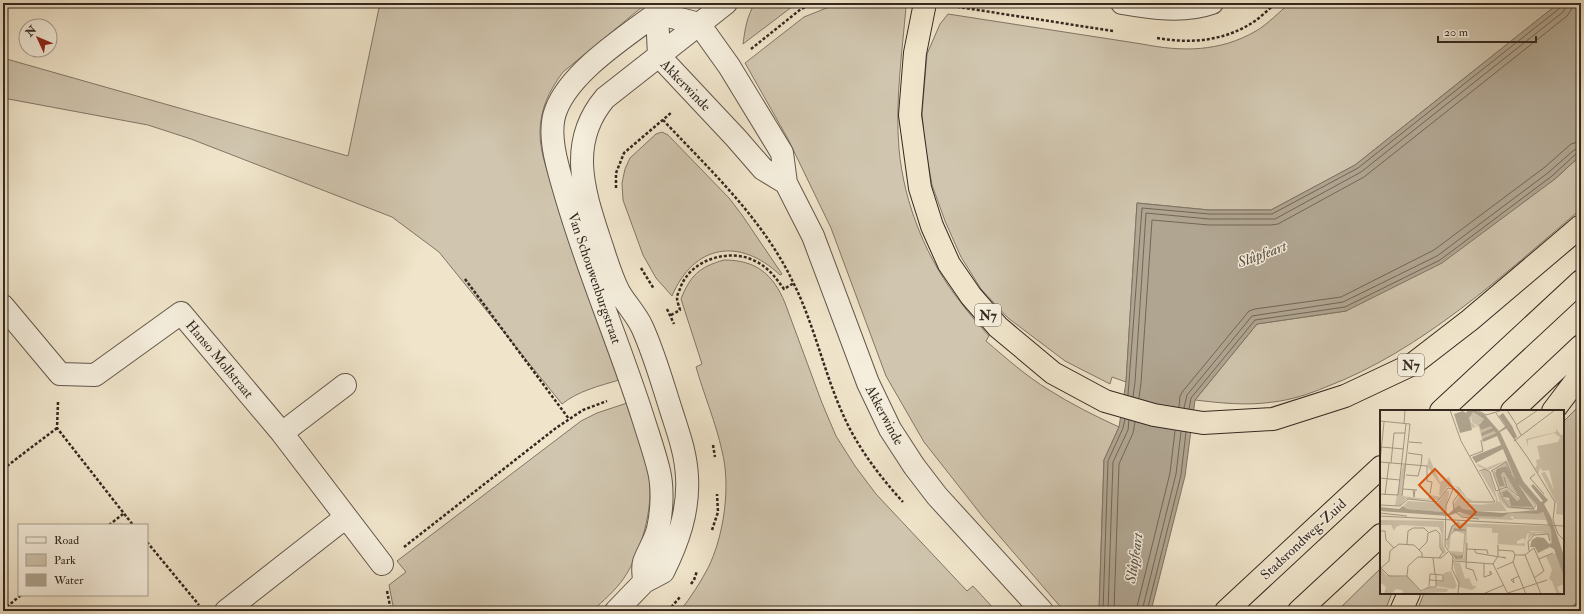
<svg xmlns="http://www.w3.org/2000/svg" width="1584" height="614" font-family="'IM FELL Double Pica',serif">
  <rect width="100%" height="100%" fill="#f0e5cb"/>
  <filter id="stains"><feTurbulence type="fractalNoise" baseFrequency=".005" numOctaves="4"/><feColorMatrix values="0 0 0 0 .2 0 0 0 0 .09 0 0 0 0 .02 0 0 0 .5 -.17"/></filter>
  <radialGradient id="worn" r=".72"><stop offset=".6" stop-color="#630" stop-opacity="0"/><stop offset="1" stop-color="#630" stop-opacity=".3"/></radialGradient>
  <path fill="#d0c5ae" stroke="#827667" d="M380,3h267l-84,69c-14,19 -23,37 -23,61 0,21 9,43 15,62 19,62 42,123 64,185 -20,6 -41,11 -57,24l-123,-152 -47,-35 -201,-78 -43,-14 -145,-27v-40l345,98z
    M755,3h42l-54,41c2,-15 4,-28 12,-41z
    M839,3h38l29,4c-4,47 -11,95 -7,142 5,55 28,112 63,155 8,11 18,22 27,32l-3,5c20,17 40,35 63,49 22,14 46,26 70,37l-15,33 -5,151h-35l-81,-94 -59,-75 -38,-66 -55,-148 -43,-89 -43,-76 59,-46z
    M1290,3h269l-204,162 -84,45h-62l-72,-7 -11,179 -14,-5 -2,7 -45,-23 -57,-43 -27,-29 -20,-32 -16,-36 -13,-36 -7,-39 -3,-32 5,-60 13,-30 8,-10 194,30c40,8 78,8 114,-13 12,-7 23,-19 34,-28z
    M662,132l6,3 61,63 13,17 40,59 -2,1c-40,-38 -86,-31 -108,21l-16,-18 -13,-23 -20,-55 -1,-17 3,-14 5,-11 26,-24z
    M1581,155v54c-78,66 -158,141 -255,178 -17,7 -35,13 -53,15 -27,4 -52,1 -78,-2l62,-76 89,-13 209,-132z
    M724,260c32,0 49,14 61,43l37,100 14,33 19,30 21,28 91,97 6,-5 23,25h-316c11,-14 20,-28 28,-43 16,-32 23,-82 14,-117 -6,-28 -18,-56 -26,-84l6,-3 -21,-65c9,-23 18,-32 43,-39z
    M627,403c7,24 18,49 22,73 5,31 -8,77 -25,102 -9,13 -21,23 -32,33h-198l-5,-26 17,-13 -9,-11 184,-140 16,-8z
    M1581,404v195l-13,12h-151l7,-18h139v-171z
    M1381,568v25h11l-7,18h-48z"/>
  <path fill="#b0a591" stroke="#7e7364" d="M1559,3h22v152l-26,24 -113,84 -96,48 -89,13 -62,76 -10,76 -34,135h-52l5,-151 15,-33 7,-45 11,-179 72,7h62l84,-45z
    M1581,599v12h-13z"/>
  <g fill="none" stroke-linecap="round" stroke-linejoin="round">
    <path stroke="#726658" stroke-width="1" d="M1128,395l14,-187 67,6h63l86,-46 202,-160 1,-5
      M1133,397l2,-15 11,-169 63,6h66l86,-47 202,-160 3,-5v-4
      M1139,398l2,-15 11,-163 57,5h62l7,-1 86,-47 203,-161 4,-6 1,-7
      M1179,407l1,-11 3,-5 66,-80 6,-2 86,-12 93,-47 111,-83 26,-23 10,-3
      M1184,408l3,-13 65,-79 91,-14 94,-46 112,-84 25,-22 7,-3
      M1189,409l2,-11 64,-78 90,-13 95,-47 112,-84 25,-23 4,-1
      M1103,611l5,-150 15,-33 2,-9
      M1108,611l5,-149 15,-32 1,-10
      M1114,611l5,-147 14,-31 2,-11
      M1136,611l34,-138 5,-42
      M1142,611l34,-137 5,-42
      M1147,611l34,-136 5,-43"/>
    <g stroke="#63574b" stroke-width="24">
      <path id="minor" d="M1122,3c29,5 62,10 90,0
        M657,13l42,11 30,42 53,87 4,30 27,53 55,147 22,46 24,37 23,30 105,115
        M657,13l2,43 77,82 27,31 23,14
        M3,306l57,68 35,1 86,-62 101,120 100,131
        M282,433l63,-48
        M644,582c0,-6 -2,-14 0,-20 4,-11 11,-21 14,-33 4,-18 5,-41 1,-58 -4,-17 -10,-34 -15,-50 -24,-76 -56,-149 -78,-225 -7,-25 -20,-61 -10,-86 16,-42 79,-79 113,-106
        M226,611l120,-94
        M616,611l28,-29 19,-10c15,-30 26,-61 24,-95 -1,-24 -9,-45 -16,-67 -9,-28 -17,-57 -29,-83 -6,-13 -16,-23 -23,-35 -9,-17 -14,-37 -20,-54 -16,-49 -31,-96 6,-140l121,-95"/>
    </g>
    <g stroke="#342820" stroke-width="24">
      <path id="highway" d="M925,3l-10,50 -5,62 10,73 12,38 17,38 22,32 27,31 55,46 52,28 49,14 49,8 70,-4 72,-23 68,-32 57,-44 111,-94
        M1441,411l140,-130
        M1512,411l69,-65
        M1553,411l28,-37
        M1226,611l155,-144
        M1299,611l82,-76
        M1401,611l8,-18"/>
    </g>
    <path stroke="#342820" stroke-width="2.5" stroke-dasharray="3 2" stroke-linecap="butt" d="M952,6l161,25
      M1157,38c35,6 68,3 98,-17 7,-5 14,-12 21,-18
      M751,49l50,-40 16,-6
      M663,120c47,50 100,99 130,162 24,48 33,102 58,149 14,26 32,49 52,71
      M616,188v-15l8,-20 48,-41
      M641,268l13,21
      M465,279l104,140
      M667,309l7,15
      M671,315l9,-5c-1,-4 -3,-9 -3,-12 0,-4 3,-8 4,-12 11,-27 49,-38 74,-25 13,6 21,17 29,28l10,-6
      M58,402l-1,26 76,97
      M713,445l2,12
      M3,469l54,-41
      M109,525l14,-11
      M712,530l6,-18 -1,-18
      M147,542l52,63
      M404,547l152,-119 27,-18 24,-9
      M691,584l3,-4 3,-9
      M387,591l4,20
      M3,610l18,-15
      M668,611l12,-14"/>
    <use href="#minor" stroke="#f5eedd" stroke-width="22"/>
    <use href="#highway" stroke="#f0e5cb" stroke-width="22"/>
  </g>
  <g text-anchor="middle" stroke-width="3" stroke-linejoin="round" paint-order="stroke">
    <g fill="#f5eedd" stroke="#6e6359" stroke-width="1">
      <rect x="975" y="304" width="26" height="22" rx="3"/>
      <rect x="1398" y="354" width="26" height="22" rx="3"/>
    </g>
    <g font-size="13" font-weight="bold" fill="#342820">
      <text x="988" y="320">N7</text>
      <text x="1411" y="370">N7</text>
    </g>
    <g font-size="14" fill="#342820" stroke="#f5eedd">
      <text transform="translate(686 85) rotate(46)" y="5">Akkerwinde</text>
      <text transform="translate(595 278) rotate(71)" y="5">Van Schouwenburgstraat</text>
      <text transform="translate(220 359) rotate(50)" y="5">Hanso Mollstraat</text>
      <text transform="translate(885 415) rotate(62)" y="5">Akkerwinde</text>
      <text transform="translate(1303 539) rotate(-43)" y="5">Stadsrondweg-Zuid</text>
    </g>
    <g font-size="15" font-style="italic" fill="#594e42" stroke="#f5eedd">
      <text transform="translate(1262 254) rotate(-20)" y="5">Slûpfeart</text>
      <text transform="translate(1134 558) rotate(-81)" y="5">Slûpfeart</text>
    </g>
  </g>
  <g transform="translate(1380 410)">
    <rect width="184" height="184" fill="#f0e5cb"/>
    <path d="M93,2l11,7 -5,5 12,2 1,2 -11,5 13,-3 2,3 -14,6 -3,-12 -7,-5v-6l-1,6 6,5 -6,1 -2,-6 1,-7zM176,19l5,6 3,-1v81l-8,-1 1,-10 -16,-31 4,-1 9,18 -5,-20 -6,1 -3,-3 -2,6 -3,-6 2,-3 -1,-5 4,-1 -3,-13 21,-4 2,-5 -6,-4 -26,7v7l-2,-8 30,-7zM49,47l11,25 9,-5 4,9 6,1 8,11 5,2h-3l6,1h-7l-12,-14h-9l-6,9 -2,-1 1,-10 -13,-19zM127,50l8,19 -10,-13 -10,5 1,4 5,13 4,-2 -4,-12 3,-2 14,23 -10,-8 -4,-11 3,11 -8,3 -6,-19 13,-10 -17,9 -10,-3 -3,-4 10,5zM23,55h3l-4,31 26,3 2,-4 11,2 -2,3 -33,-1 -6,7 -5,-1zM105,59l5,4 8,29 2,-1 7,10h-31l-13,-2 -4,-4 -5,5 -1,-5 7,-10 7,9 22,1 -7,-1 14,-1v-5l-16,-26zM138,74l19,21 -3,5 -27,-2 -8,-9 -2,-7h2l2,6 8,9 25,1v-3l-12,-15 -1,1 12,14 1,3 -24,-1 -8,-9 -2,-7 7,-3 13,11 -3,2 -10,-11 -5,2 1,5 8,4v4l21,2 -9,-13zM66,81h3v3l-5,21 -1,-3 -36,-3 -4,-3 5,-5 30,2zM76,102l15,4 31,1 8,-4 28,1 5,-2 8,18 2,12 -4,2 2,-3 -3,-7 -12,-1 -7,5 -2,8 2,-14h17l-15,-1 -4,3 -2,8 -1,-4 -7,3v3l8,-1v3l-27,-2 -1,11 1,-22h-6v-5l-25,-1 -1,34 -12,-1 -4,-9 13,1 1,-18 -8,-3 -5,4 -2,15 -3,-7 5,-16 5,-4 92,3 -2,-6 -32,-1 -1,-3 -3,1 4,3 -41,-2 -11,-2zM74,118l12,1 -2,29h-9l-4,-6 5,4h7l2,-25h-13zM0,110l64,1 -1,24 3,7 -2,2 -3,-6 1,-13 -3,-8 -38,-2 -5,2 -2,4 -3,-6h-11zM176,143l8,24v7l-7,3 3,7h-3l-5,-13 -3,-2 3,-9 -6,-14zM73,152l7,1 5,16 4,-1 3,7 5,2 -5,3 -13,-3zM0,157l6,8 22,2 14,15 6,-5 20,2 -1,3 -43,2 -2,-4 -6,-1 -5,5h-7l2,-7 -6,-5zM71,161l6,15 -3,3 -18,-3v-4l7,-1 1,-8z" fill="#d0c5ae" fill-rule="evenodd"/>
    <path d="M88,0h7l10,5 14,16 7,-5 -7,-10 4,-3 9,13 5,11 -3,2 -7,-11 -7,4 23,49 18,21 2,-1 -12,-15 2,-2 15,16 -4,4 7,13 13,39v21l-10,-28 -4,-2 -12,6 -3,-6h-5l2,-7 5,-3 7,1 5,6 3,-1 -1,-13 -8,-18 -5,2 -28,-1 -8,4 -31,-1 -12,-4 -11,4 -68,-5v-4l19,2 4,-3 4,3 36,3 4,3 12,-10 4,4 13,2 26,2 35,-3v-5l-19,-21 14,23 -21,-1 -2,-8 -6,-1 -1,-5 5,-2 10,11 3,-2 -16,-27 -3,2 4,12 -5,1 -5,-14 2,-4 9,-3 9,13 -12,-30 -27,14 -4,-6 29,-12 -4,-9 -14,6 -1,-3 14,-6 -2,-2 -12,5 -1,-3 11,-5 -1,-2 -10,4 -2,-5 5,-6 -11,-7 -4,6 3,12 -12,3 -6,-19 9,-3 3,2zM74,118l12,1 -3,29 -7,1 -5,-7 6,4 6,-1 2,-24h-12z" fill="#b0a591"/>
    <path fill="none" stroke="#a59987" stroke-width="1" d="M97,0l9,5 17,-5M127,0l9,14M116,3l32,45 27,44 -2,18 5,14 6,6M0,11l30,3 -8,72M24,14l1,-14M141,25l-5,-10 22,-15M134,31l41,-31M29,32l13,1M1,37l23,2M90,46l13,-5 -2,-11M0,52l47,4v15l5,1 -2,12M0,52l4,-40M11,53l3,-30h11M112,60l10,28 7,9 25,2 -12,-18M99,61l6,-2 5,3 6,19 11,-4M111,61l15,-9 5,11M155,64l-5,4 14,16M26,65l12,1 3,-11 1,-10 -14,-2M124,67l3,10 11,9M0,68l20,2M23,79l14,1M73,79l-7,17 -1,40 8,11 -1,12 7,14 -1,11M33,80l1,7 1,-7M80,82l-7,10 1,9 8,6 17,2M0,84l18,1 8,-71M5,85l4,-32M0,95l20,1 8,-7 29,3 11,-14 9,2 10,12h28l-34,-61 -11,-31M0,103l27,3M0,106l184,10M0,121h5l1,9 8,8M65,130l3,-1 4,-13 7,-4M87,133l-1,25 7,2 4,11M27,134l1,-13 5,-3h11l4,4M87,139l20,1 1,4M94,139l2,4 30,5 -3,-1M39,140l8,-8 1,-9 8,-3 4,4v14l3,4 -4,6M118,140l15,1 2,4M149,141l-1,-9 6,-7 14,-1 2,7M145,145l9,-7 10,23 -10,7M53,148l2,16M159,149l14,-6M73,151l40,3 15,30M133,152l13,32M104,153v14l6,-2 2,-1 -2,-3v4M113,154l5,-8v-11M0,157l9,9h18l1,-10 10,-9 23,1 7,-6M1,158l8,-7 1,-10 9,-7 15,1 8,8v4M117,159l16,-7 2,-7h10l16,39M27,166l14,15 8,-4M133,169l1,4 -3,-3 8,-4M50,170l13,1v-6M49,176l1,-12 13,1M49,177h7v-12M128,183l39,-13M103,184l21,-9"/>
    <path fill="#df570d" fill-opacity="0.15" stroke="#df570d" stroke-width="2" d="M55,59l41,43 -16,16 -41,-43z"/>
    <rect width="184" height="184" fill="none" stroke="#342820" stroke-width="2"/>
  </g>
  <rect width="1584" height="614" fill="none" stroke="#f0e5cb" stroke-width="16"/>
  <rect x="4" y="4" width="1576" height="606" fill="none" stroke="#342820" stroke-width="2"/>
  <rect x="8" y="8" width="1568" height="598" fill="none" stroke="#342820"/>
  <rect x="18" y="524" width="130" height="72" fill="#f5eedd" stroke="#a89f91"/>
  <rect x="26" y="537" width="20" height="6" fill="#f5eedd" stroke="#a89f91"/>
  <text x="54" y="544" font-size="12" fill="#342820">Road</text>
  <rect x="26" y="554" width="20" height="12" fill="#d0c5ae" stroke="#a89f91"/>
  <text x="54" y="564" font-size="12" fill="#342820">Park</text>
  <rect x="26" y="574" width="20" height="12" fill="#b0a591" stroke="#a89f91"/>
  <text x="54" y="584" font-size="12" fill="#342820">Water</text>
  <g transform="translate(38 38) rotate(314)"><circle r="19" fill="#f5eedd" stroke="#a89f91"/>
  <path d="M0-3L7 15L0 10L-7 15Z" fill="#8f2418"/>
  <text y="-6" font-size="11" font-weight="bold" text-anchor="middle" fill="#342820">N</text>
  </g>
  <path d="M1438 36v6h98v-6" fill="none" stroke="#342820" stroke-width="2"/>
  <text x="1444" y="36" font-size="12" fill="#342820" stroke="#f5eedd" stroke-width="3" paint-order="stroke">20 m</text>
  <rect width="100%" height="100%" filter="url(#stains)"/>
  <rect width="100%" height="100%" fill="url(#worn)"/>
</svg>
